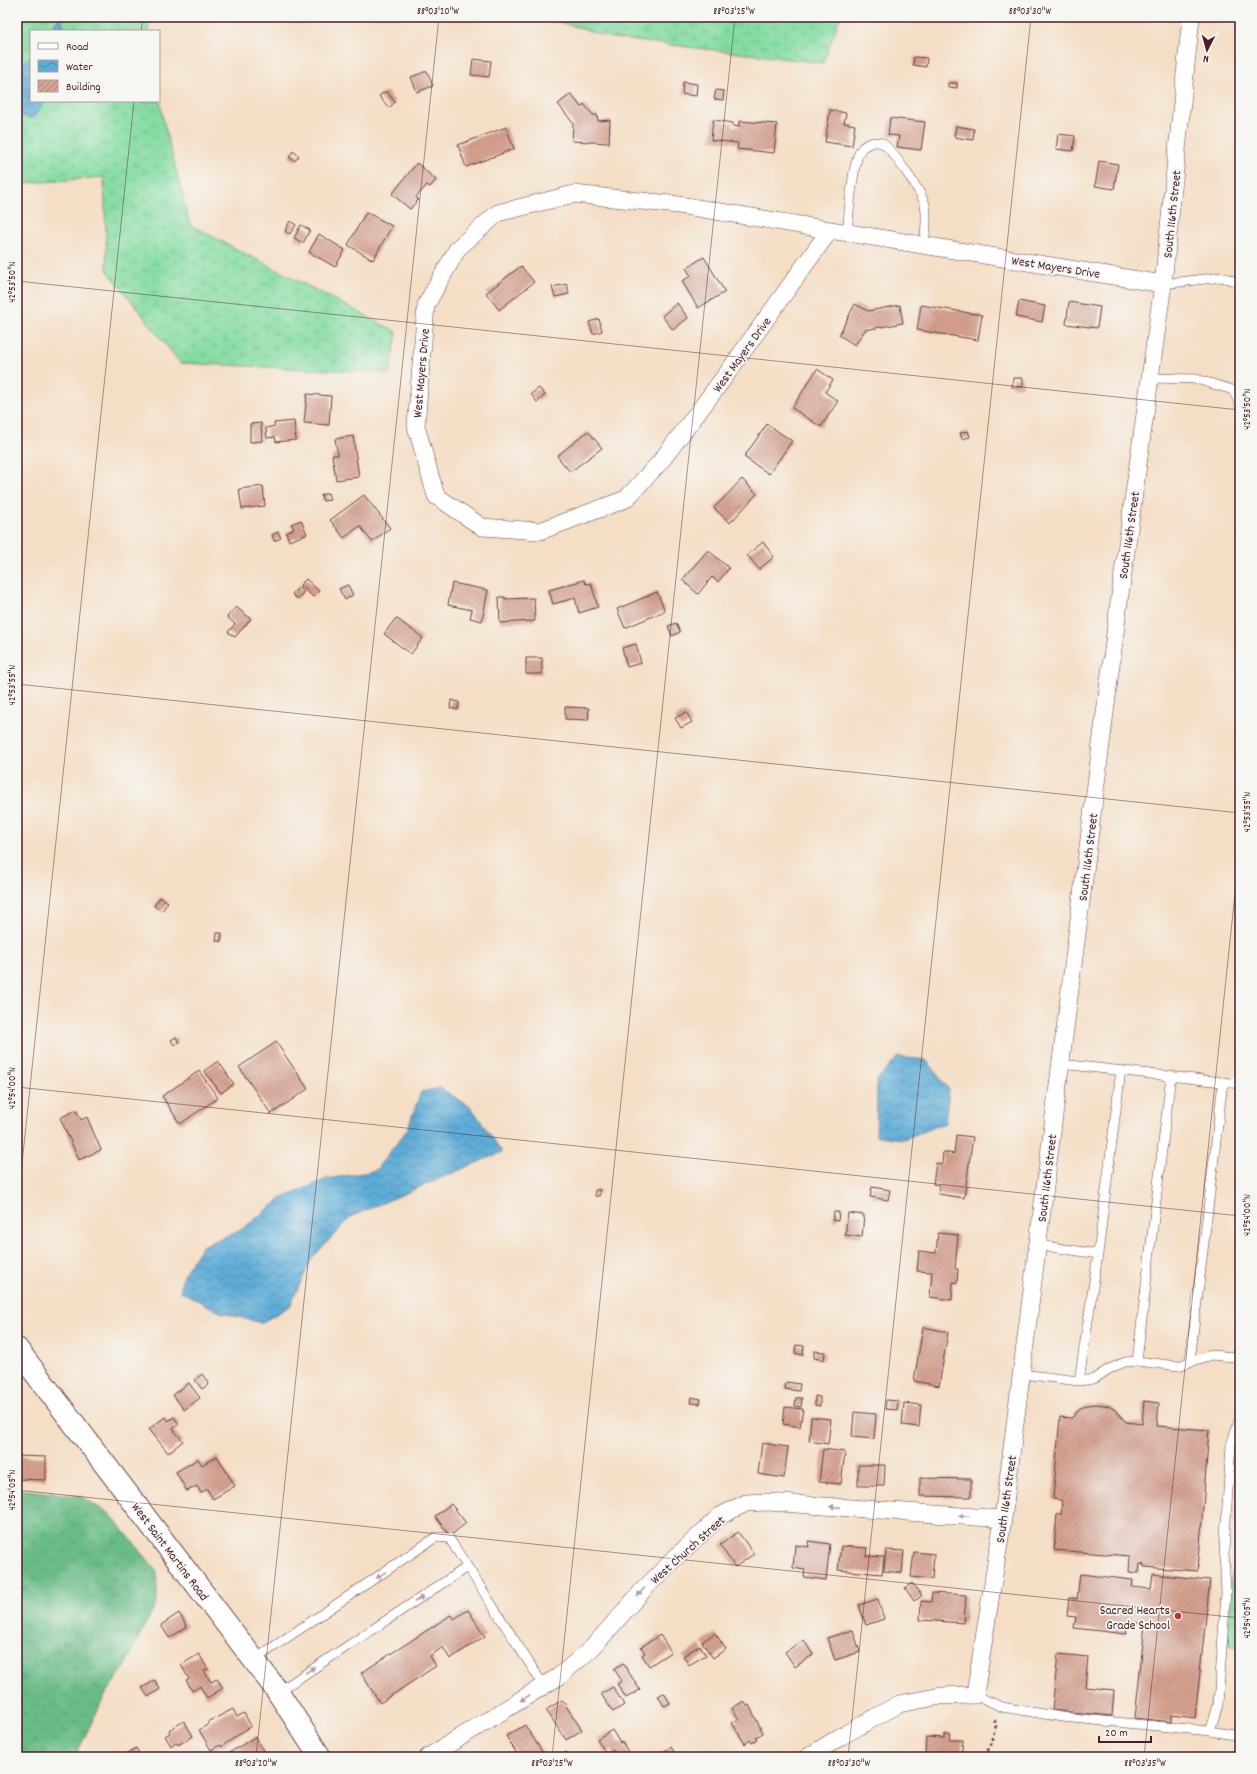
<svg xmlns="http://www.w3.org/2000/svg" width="1257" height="1774" font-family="Dekko,sans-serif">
  <defs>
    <pattern id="forest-crowns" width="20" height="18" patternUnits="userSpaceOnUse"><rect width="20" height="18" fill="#6bbc87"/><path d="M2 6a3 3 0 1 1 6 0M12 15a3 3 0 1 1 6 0" fill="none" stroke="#5a986f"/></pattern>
    <pattern id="wetland-marsh" width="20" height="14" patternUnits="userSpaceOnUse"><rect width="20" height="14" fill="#84dca1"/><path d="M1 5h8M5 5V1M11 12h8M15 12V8" fill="none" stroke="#74bc8b"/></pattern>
    <pattern id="cemetery-stones" width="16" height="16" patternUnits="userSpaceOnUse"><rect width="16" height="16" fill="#84dca1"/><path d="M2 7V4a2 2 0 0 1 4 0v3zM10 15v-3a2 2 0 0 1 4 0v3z" fill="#74bc8b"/></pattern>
    <pattern id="water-waves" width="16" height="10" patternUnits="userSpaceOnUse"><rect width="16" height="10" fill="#5dacd7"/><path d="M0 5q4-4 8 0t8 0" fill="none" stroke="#4f8baf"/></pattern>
    <pattern id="building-hatch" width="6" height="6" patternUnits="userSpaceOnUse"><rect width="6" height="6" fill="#d5a190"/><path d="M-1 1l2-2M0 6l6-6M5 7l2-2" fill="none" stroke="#af8376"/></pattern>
  </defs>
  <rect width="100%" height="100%" fill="#f6f6f2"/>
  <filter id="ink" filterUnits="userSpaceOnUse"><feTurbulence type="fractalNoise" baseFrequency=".025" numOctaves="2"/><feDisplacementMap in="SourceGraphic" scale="8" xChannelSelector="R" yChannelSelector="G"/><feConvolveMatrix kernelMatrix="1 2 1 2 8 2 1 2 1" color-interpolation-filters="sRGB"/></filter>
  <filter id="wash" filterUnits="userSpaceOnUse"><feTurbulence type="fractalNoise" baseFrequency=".012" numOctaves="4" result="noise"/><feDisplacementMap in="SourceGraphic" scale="16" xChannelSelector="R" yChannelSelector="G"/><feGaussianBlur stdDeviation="0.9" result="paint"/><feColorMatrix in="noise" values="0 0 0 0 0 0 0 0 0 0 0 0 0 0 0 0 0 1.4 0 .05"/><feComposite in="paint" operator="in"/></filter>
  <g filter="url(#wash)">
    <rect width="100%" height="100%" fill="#f4dec5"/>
    <path fill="url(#forest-crowns)" stroke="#5a6e59" d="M17,1489l63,7 31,19 46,56v32l-20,37 -11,25 -23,34 -28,58h-58z"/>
    <path fill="url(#wetland-marsh)" stroke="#677e66" d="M17,17h130l2,14h-118v70h128v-5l4,23 27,106 207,107 -7,41 -210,-10 -73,-93 -3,-93 -87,7z
      M543,17h297l-17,46 -211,-25z"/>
    <path fill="url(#cemetery-stones)" stroke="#677e66" d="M1240,1471v176l-13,-2z"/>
    <path fill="url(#water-waves)" stroke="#546681" d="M59,17h2l4,14h-14z
      M31,55v46h14l-13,18 -15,-5v-44z
      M898,1057l28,3 23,30 -4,33 -41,16 -28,-3 1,-56z
      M440,1088l31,19 31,45 -150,64 -40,42 -22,48 -29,17 -41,-11 -40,-21 3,-16 19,-29 39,-16 40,-31 45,-20 49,-8 32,-41 14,-38z"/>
    <g id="blocks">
      <path fill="url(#building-hatch)" d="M914,57l13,1 -1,9 -13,-2z
        M473,59l18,2 -2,16 -18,-2z
        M427,71l6,15 -16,6 -6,-15z
        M683,82l14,2 -1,12 -14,-2z
        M948,83h9v5l-9,-1z
        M716,90l8,1 -1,9 -9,-1z
        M386,91l9,11 -6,6 -10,-12z
        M571,94l10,13 3,-3 9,11h4l1,6 12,-1 -1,23 -37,-2 1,-18 -15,-19z
        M830,110l16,3 -2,10 11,2 -3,21 -27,-4z
        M890,118l35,4 -4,28 -24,-3 2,-11 -11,-1z
        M713,120l20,3v3l6,1v-6l38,3 -3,29 -37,-4 1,-6 -27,-3z
        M956,126l18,3 -1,11 -19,-3z
        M506,127l8,22 -48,18 -8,-22z
        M1058,134l17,2 -2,15 -17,-2z
        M293,151l6,5 -4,5 -6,-4z
        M1099,161l19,3 -4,25 -19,-3z
        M417,163l19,17 -6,7 -3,-2 -11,12 2,3 -8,9 -18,-15z
        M366,212l26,14 -19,34 -25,-15z
        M290,221l6,4 -6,9 -5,-3z
        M301,225l9,5 -7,13 -9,-5z
        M319,234l26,16 -10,17 -26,-15z
        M704,257l21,35 -27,16 -16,-27 9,-5 -5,-8z
        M521,266l13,16 -35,28 -13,-17z
        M567,284l2,10 -14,3 -3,-10z
        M1019,301l26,5 -3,16 -26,-5z
        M1069,302l31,5 -3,21 -31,-4z
        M677,303l11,15 -15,12 -11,-14z
        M855,304l13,7 32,-6 3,18 -38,7 -10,15 -16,-10z
        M921,305l61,10 -4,25 -61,-10z
        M599,319l3,12 -9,3 -4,-12z
        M817,369l16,11 -8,12 13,9 -17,26 -29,-19z
        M1013,378h10v9h-11z
        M539,388l6,7 -8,7 -6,-8z
        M307,394l24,2 -2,29 -25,-2z
        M294,421l2,19 -20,2 -1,-5 -8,1 -1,-10 9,-2 -1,-3z
        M261,423l1,18 -12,1v-18z
        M767,424l25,17 -23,33 -25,-17z
        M588,431l14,17 -32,24 -13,-16z
        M968,431l2,6 -8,2 -2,-6z
        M353,436l6,41 -23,3 -4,-25h6l-3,-16z
        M742,479l15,15 -27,29 -16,-15z
        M263,486l2,20 -23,3 -3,-20z
        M328,493l2,7 -7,1 -2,-6z
        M364,495l26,33 -18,14 -12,-16 -16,12 -14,-18z
        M301,520l6,14 -18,7 -3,-8 8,-4 -3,-5z
        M278,532l3,6 -7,3 -2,-6z
        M763,542l11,15 -15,12 -12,-14z
        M708,550l21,18 -11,14 -6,-5 -14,17 -16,-14z
        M306,579l13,12 -6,6 -13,-12z
        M584,580l2,4 5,-1 7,24 -19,6 -4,-15 -22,6 -4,-14z
        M452,583l36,7 -6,31 -12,-3 2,-8 -24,-5z
        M348,585l5,10 -8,5 -6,-11z
        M299,587l5,5 -7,7 -5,-5z
        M657,592l8,19 -40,17 -8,-19z
        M499,597h6v2l29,-1 1,23 -35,2z
        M236,607l15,12 -16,18 -7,-5 7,-8 -8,-7z
        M396,618l27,20 -12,16 -27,-20z
        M676,623l4,9 -8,4 -4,-10z
        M636,644l5,19 -14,4 -5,-19z
        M526,658h16v16h-16z
        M451,700l8,2 -1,8 -8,-2z
        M565,707l24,1 -1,12 -23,-1z
        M686,712l6,10 -11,6 -6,-10z
        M160,897l8,5 -6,9 -8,-5z
        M217,933h5l-1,8h-5z
        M176,1037l3,5 -5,3 -3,-5z
        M276,1042l32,47 -37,25 -32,-47z
        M218,1061l16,23 -13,9 -17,-22z
        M199,1071l19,27 -38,26 -18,-28z
        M76,1110l5,10 6,-3 14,33 -22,10 -19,-42z
        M956,1135l17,2 -9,61 -26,-4 1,-9 -6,-1 3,-21 6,1 1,-12 11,2z
        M872,1187l18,3 -2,10 -18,-3z
        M595,1190h5l-1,6h-4z
        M834,1212h5l-1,9 -5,-1z
        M848,1213l16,2 -2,22 -17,-2z
        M938,1233l20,2 -3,34h3l-1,14 -4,-1 -1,18 -22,-3 2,-25 -15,-1 2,-20 17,2z
        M923,1327l25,5 -9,54 -25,-5z
        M796,1345l8,1 -1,9 -8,-2z
        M814,1351l11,1 -1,8 -10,-2z
        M202,1374l7,10 -7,5 -7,-9z
        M786,1382l14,2 -1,7 -14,-2z
        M189,1383l11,15 -16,12 -11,-15z
        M815,1396l5,1v9l-5,-1z
        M691,1397l10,2 -1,5 -10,-1z
        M796,1398h6l-1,9 -6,-1z
        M886,1400l12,1 -1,9 -12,-1z
        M1144,1401l15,2 -2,23 52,4 -11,141 -54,-4v-2l-4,-1 -1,9 -10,-1 1,-16 -76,-6 3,-37 4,2 1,-15 -9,-1 7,-82 12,1 7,-9 9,-4 8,-1 13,2 6,4 11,12 16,2z
        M904,1403l17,2 -2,22 -17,-2z
        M785,1407l18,2 -3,18 -17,-3z
        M854,1412l22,2 -2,25 -22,-2z
        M165,1417l3,4 6,-4 5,7 -6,5 10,12 -15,12 -19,-24z
        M811,1417l20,2 -3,25 -19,-3z
        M762,1443l26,4 -4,31 -26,-4z
        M823,1449l22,3 -4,32 -22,-2z
        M17,1456l29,1v23l-29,-1z
        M217,1456l18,30 -22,13 -6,-10 -6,4 -4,-7 -10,5 -11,-19 22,-13 4,6z
        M858,1465h27l-1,21h-26z
        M920,1478l51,1v18l-51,-1z
        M451,1504l15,19 -16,13 -15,-20z
        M738,1532l16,22 -19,13 -15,-22z
        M808,1541l22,3 -4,36 -22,-3 1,-7 -12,-2 2,-23 14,2z
        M841,1546l26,2 -1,8 18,1 -2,17 -44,-4z
        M886,1550l18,1 -2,22 -18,-2z
        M914,1552l20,2 -2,25 -21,-2z
        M1080,1574l53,6 -1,7 19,2 2,-15 57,6 -15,138 -23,-3v7l-37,-4 10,-94 -17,-2 -2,12 -52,-6 2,-11 -9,-1 2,-18 8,1z
        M912,1583l10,13 -8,5 -9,-13z
        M932,1593l34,2 -2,28 -44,-3 1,-19 10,1z
        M878,1599l6,20 -18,6 -7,-20z
        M468,1610l17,26 -35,23 -7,-12 -13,9 6,10 -56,37 -19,-30 90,-58 3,4z
        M179,1613l8,14 -18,11 -8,-13z
        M853,1630l7,22 -25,8 -8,-22z
        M715,1633l11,16 -13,9 -11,-16z
        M660,1635l11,17 -22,14 -7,-11 3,-2 -4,-6z
        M804,1640l9,15 -18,12 -10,-15z
        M700,1645l6,10 -17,10 -6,-9z
        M199,1654l9,15 -4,2 7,11 6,-3 6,9 -16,10 -7,-12 -8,5 -6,-11 3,-1 -8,-14z
        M1058,1654l30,3 -3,30 29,3 -2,26 -60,-6z
        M623,1663l17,27 -14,8 -9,-14 5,-3 -8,-12z
        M155,1680l5,9 -12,8 -6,-9z
        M613,1687l11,18 -11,7 -12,-18z
        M664,1693l6,10 -6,3 -6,-10z
        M562,1700l20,30 -16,10 -20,-30z
        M744,1701l3,5 2,-1 14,28 -7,4 1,3 -5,3 -2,-3 -5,4 -13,-21 7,-4 -7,-11z
        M233,1709l4,8 7,-4 7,13 -30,21 -1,-2 -9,5 -12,-20 10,-6 -1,-2z
        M184,1721l9,15 -15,9 -2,-3 -5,4 -6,-10 5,-3 -1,-3z
        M525,1725l18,28 -6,4h-18l-13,-21z
        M612,1730l8,13 2,-1 9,15h-14l-5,-8 -6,4 -9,-14z
        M944,1734h7l-1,6h13l-2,17h-36l1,-20 18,1z
        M255,1737l12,20h-45z
        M671,1747l6,10h-16l-2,-2z
        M136,1748l5,9h-20z
        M566,1752l2,5h-10z"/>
    </g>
  </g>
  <g filter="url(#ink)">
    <use href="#blocks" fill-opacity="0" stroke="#643c42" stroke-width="1"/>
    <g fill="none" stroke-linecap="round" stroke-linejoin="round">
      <g stroke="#643c42" stroke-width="10">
        <path id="service" d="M847,233c2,-17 5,-74 15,-85 4,-4 13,-8 20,-5 9,5 41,51 43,62 3,13 0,27 -1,40
          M1163,284l59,-7 18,6
          M1150,378l46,1 37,11 7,15
          M1061,1064l179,20
          M1038,1245l60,9
          M1137,1361l34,-286
          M1190,1361l33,-279
          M1022,1374l57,7 15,-2 15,-10 16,-7 12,-1 41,5 33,-11 23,2 6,-6
          M1079,1381l19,-127 23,-184
          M254,1660l182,-123 13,1 95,148
          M278,1692l189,-125
          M975,1695l27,12 60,10 148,14 8,-26 8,-113 -2,-41 7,-106 9,-28
          M1210,1731l30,5"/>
      </g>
      <g stroke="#643c42" stroke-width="18">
        <path id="minor" d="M574,194l105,11 151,25 -107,149 -62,82 -35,38 -86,32 -58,-4 -46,-31 -20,-70 10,-121 32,-57 40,-35z
          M830,230l333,54
          M428,1757l130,-80 33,-28 54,-61 32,-32 43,-40 26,-13 22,-1 235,17
          M808,1757l32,-20 59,-33 42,-8 34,-1 28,-176 116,-917 44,-318 28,-267"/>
      </g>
      <g stroke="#643c42" stroke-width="24">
        <path id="tertiary" d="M17,1349l237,311 24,32 42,65"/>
      </g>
      <path stroke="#643c42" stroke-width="2.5" stroke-dasharray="3 3" stroke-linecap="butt" d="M986,1757l10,-31 -2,-9"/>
      <use href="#service" stroke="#fff" stroke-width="9"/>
      <use href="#minor" stroke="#fff" stroke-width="17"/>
      <use href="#tertiary" stroke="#fff" stroke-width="22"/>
    </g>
    <defs><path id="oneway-solid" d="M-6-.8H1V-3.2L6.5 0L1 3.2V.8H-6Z"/></defs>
    <g fill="#ae9aa0">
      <use href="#oneway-solid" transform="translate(835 1507) rotate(-176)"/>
      <use href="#oneway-solid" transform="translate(964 1516) rotate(-176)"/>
      <use href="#oneway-solid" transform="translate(381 1575) rotate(146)"/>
      <use href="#oneway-solid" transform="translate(641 1592) rotate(131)"/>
      <use href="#oneway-solid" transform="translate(419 1599) rotate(-33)"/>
      <use href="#oneway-solid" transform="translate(310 1670) rotate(-33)"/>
      <use href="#oneway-solid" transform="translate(525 1698) rotate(148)"/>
    </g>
  </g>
  <path fill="none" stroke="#4a1f2b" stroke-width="1" stroke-opacity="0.45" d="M141,31l2,-14M17,281l1223,129M17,684l1223,129M17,1087l1223,129M17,1211l117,-1110M17,1490l1223,128M256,1757l183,-1740M552,1757l183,-1740M848,1757l183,-1740M1144,1757l96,-911"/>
  <circle fill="#c8321e" stroke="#f6f6f2" stroke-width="1.5" cx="1178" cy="1616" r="4"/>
  <g text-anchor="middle" stroke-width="3.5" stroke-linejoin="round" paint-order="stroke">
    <g font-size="13" fill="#4a1f2b" stroke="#f6f6f2">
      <text transform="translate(1171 214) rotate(-84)" y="5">South 116th Street</text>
      <text transform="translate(1056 266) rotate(9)" y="5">West Mayers Drive</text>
      <text transform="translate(741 354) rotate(-54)" y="5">West Mayers Drive</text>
      <text transform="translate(420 373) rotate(-85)" y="5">West Mayers Drive</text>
      <text transform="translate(1128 535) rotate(-82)" y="5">South 116th Street</text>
      <text transform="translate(1087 857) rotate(-83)" y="5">South 116th Street</text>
      <text transform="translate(1046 1178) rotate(-83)" y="5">South 116th Street</text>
      <text transform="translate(1005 1499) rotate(-82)" y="5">South 116th Street</text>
      <text transform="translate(687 1549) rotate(-42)" y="5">West Church Street</text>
      <text transform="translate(171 1551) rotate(53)" y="5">West Saint Martins Road</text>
    </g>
    <g font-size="13" fill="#4a1f2b" stroke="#f6f6f2" text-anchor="end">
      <text x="1170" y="1614">Sacred Hearts<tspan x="1170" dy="15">Grade School</tspan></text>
    </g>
  </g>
  <rect width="1257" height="1774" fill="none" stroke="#f6f6f2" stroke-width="44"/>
  <rect x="30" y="30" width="130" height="72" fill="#f6f6f2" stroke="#b1a0a2"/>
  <rect x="38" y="43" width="20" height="6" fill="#ffffff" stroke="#b1a0a2"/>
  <text x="66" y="50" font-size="12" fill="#4a1f2b">Road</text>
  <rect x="38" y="60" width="20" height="12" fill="url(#water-waves)" stroke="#b1a0a2"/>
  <text x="66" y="70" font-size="12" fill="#4a1f2b">Water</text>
  <rect x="38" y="80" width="20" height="12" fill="url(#building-hatch)" stroke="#b1a0a2"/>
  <text x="66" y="90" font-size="12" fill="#4a1f2b">Building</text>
  <g transform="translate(1207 50) rotate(186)" stroke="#f6f6f2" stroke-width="3" paint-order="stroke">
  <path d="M0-3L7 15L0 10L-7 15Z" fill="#4a1f2b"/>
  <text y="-6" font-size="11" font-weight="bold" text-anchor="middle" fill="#4a1f2b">N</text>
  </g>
  <path d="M1099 1736v6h52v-6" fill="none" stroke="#4a1f2b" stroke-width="2"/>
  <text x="1105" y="1736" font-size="12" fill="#4a1f2b" stroke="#f6f6f2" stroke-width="3" paint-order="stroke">20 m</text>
  <rect x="22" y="22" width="1213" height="1730" fill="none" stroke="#4a1f2b" stroke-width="1.5"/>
  <g font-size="10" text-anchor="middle" fill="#4a1f2b">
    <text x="438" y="14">88°03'20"W</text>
    <text x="734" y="14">88°03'25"W</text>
    <text x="1030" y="14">88°03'30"W</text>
    <text transform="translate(11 282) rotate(-90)" y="4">42°53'50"N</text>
    <text transform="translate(1246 409) rotate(-90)" y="4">42°53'50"N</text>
    <text transform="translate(11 685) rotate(-90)" y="4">42°53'55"N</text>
    <text transform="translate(1246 812) rotate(-90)" y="4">42°53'55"N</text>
    <text transform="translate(11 1088) rotate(-90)" y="4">42°54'00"N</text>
    <text transform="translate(1246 1215) rotate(-90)" y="4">42°54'00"N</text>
    <text transform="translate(11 1490) rotate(-90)" y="4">42°54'05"N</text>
    <text transform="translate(1246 1618) rotate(-90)" y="4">42°54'05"N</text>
    <text x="256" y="1766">88°03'20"W</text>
    <text x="552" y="1766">88°03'25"W</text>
    <text x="849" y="1766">88°03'30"W</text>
    <text x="1145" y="1766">88°03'35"W</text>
  </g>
</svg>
